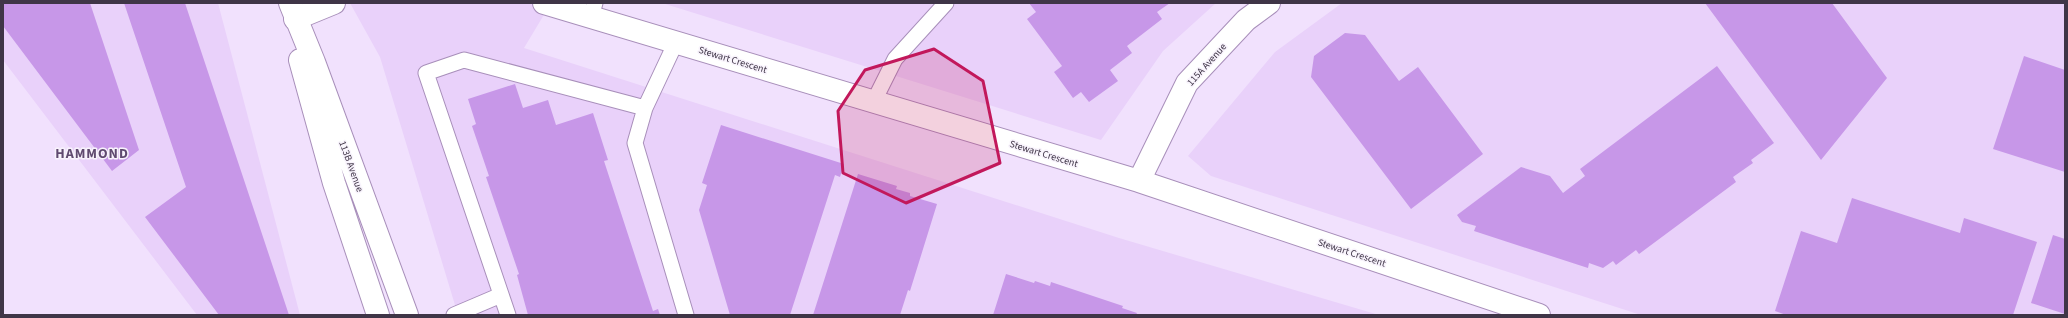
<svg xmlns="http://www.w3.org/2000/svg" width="2068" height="318" font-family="'Source Sans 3',sans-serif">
  <rect width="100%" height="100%" fill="#f1e1fd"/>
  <path fill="#e9d1fa" d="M3,3h215l82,312h-103l-194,-255z
    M350,3h201l-27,45 595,190 260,77h-921l-78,-258z
    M662,3h554l-53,48 -62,89z
    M1342,3h723v312h-424l-430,-139 -23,-20 87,-104z"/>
  <path fill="#c797e8" d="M3,3h87l49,147 -27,21 -109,-145z
    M124,3h61l104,312h-70l-74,-98 41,-30z
    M1029,3h141l-13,9 5,7 -35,27 5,7 -22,17 8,11 -29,21 -8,-10 -8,6 -19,-26 8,-6 -35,-47 9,-7z
    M1705,3h127l55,75 -66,82z
    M1345,33l20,2 34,46 19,-14 65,87 -72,55 -100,-132 3,-21z
    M2024,56l41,14v102l-72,-23z
    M1717,66l57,77 -23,17 2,3 -20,14 3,5 -97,72 -3,-4 -20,15 -3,-4 -10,7 -14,-5 -1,5 -114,-37 2,-5 -14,-4 -5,-7 64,-48 29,9 13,17 22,-17 -5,-7z
    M515,84l8,24 25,-8 8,25 37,-12 15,47 -4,1 49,150 5,-2 2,6h-132l-11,-40 2,-1 -33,-97 3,-1 -17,-50 4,-2 -8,-25z
    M721,125l123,39 -4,13 -5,-2 -45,140h-60l-31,-105 8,-25 -5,-2z
    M858,174l39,12 -1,3 14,4v3l27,8 -27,87 -2,-1 -8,25h-87z
    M1852,198l108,35 4,-15 73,24 -24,73h-227l-11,-4 26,-80 36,12z
    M2053,235l12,4v75l-34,-11z
    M1006,274l28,9 1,-2 15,5 1,-4 72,24 -1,2 15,5 -1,2h-143z"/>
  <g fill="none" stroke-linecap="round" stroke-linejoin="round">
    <g stroke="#a88fba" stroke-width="17">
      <path id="lane" d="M591,17l4,-14
        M676,42l-31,66 -10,35 51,172
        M874,101l21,-42 51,-56
        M454,315l47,-20
        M508,315l-82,-242 38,-13 181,48"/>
    </g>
    <g stroke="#a88fba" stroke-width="24">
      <path id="street" d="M544,3l595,178 400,134
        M295,19l39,-16
        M1139,181l48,-98 59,-63 23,-17"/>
    </g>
    <g stroke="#a88fba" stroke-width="24">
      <path id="secondary" d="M290,3l24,59 93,253
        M300,60l34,123 44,132"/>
    </g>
    <use href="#lane" stroke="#fff" stroke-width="15"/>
    <use href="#street" stroke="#fff" stroke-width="22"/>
    <use href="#secondary" stroke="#fff" stroke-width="22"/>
  </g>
  <path fill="#c2185b" fill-opacity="0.2" stroke="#c2185b" stroke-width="3" stroke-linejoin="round" d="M934,49l49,32 17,82 -94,40 -63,-30 -5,-62 27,-41z"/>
  <g text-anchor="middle" stroke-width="3" stroke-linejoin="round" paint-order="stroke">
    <g font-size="10" fill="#3f3547" stroke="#f8f3fc">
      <text transform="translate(733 59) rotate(17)" y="4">Stewart Crescent</text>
      <text transform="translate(1206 64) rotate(-48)" y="4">115A Avenue</text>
      <text transform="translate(1044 153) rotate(17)" y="4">Stewart Crescent</text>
      <text transform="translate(352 166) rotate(70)" y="4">113B Avenue</text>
      <text transform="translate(1352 252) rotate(18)" y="4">Stewart Crescent</text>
    </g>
    <g font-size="14" font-weight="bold" letter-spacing="1" fill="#604a70" stroke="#f8f3fc">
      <text x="92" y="158">HAMMOND</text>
    </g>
  </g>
  <rect width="2068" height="318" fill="none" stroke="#3f3547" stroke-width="8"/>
</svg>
